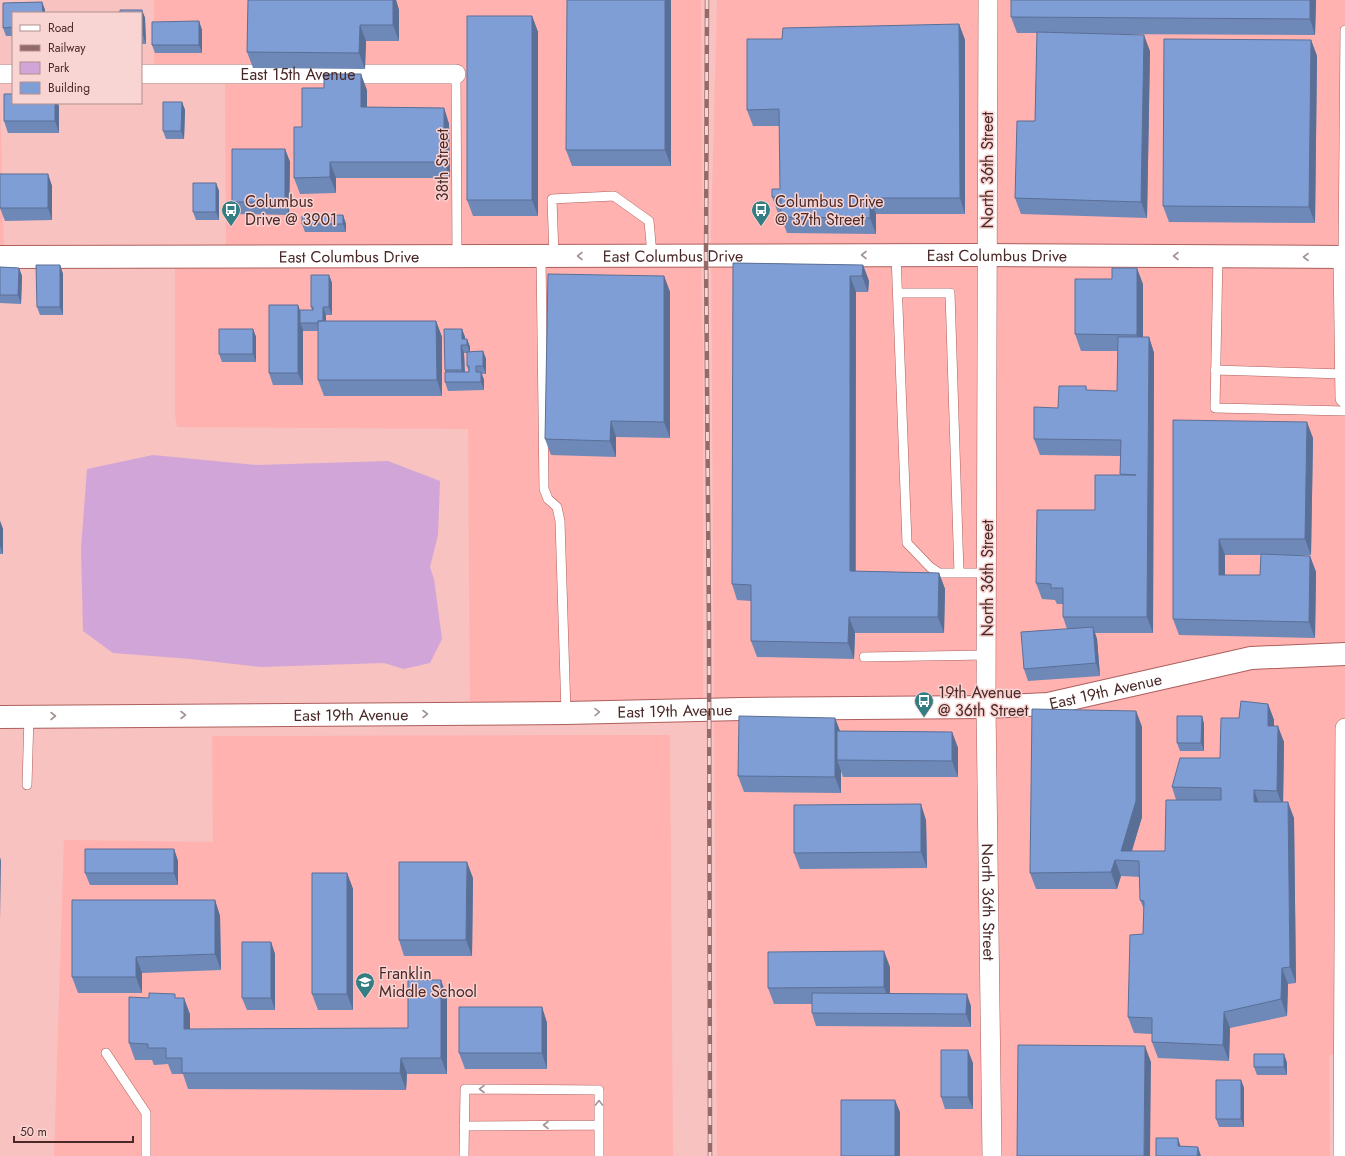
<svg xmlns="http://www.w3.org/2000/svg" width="1345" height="1156" font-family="Jost,sans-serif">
  <rect width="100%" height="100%" fill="#f7c2bf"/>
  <path fill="#ffb2af" d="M154,0h547l2,254 -477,1 -1,-181h-71z
    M717,0h628v1054l-16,1 1,101h-613l-6,-920z
    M0,96l4,159h-4z
    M701,260l2,94v355l-233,2 -2,-282 -291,-2 -2,-12v-154z
    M670,735l3,421h-619l10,-316 149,2 -1,-106z"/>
  <path fill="#d1a5d7" d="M153,455l104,10 131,-4 52,20 -2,54 -8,32 4,12 8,60 -12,24 -26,6 -20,-6 -123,4 -70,-8 -78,-6 -30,-22 -2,-82 6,-80z"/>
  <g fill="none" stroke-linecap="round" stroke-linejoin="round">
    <g stroke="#ad5f5d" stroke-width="10">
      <path id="lane" d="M456,74l1,182
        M896,255l11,288 23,24 9,6h48
        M541,256l3,233 4,10 9,8 3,14 6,192
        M554,256l-2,-57 62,-3 35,25 3,34
        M1218,256l-3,152 130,3
        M1343,257l2,-227
        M898,293h52l9,280
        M1215,370l129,4
        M864,657l122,-2
        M27,785l2,-69
        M106,1053l40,60v43
        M464,1126l135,-1
        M464,1156l1,-67 134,1v66"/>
    </g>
    <g stroke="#ad5f5d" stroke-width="20">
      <g id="street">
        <path id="s1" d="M988,0l-2,707 6,449"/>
        <path d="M0,74h13"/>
        <path id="s2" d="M141,74h315"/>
        <path d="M1343,257l2,141"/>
        <path d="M1343,1156l2,-428"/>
      </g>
    </g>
    <g stroke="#ad5f5d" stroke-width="24">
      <g id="secondary">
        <path id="s3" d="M0,257l987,-2 358,2"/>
        <path id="s4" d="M0,717l566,-4 176,-4 244,-2 62,-3 203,-46 94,-4"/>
      </g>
    </g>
    <use href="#lane" stroke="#fff" stroke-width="9"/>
    <use href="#street" stroke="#fff" stroke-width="19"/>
    <use href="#secondary" stroke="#fff" stroke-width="22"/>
    <g stroke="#946a68" stroke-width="4.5">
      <path id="rail" d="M707,0l-1,255 3,371 1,530"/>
    </g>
    <use href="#rail" stroke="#f8d4d2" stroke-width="3" stroke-dasharray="9" stroke-linecap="butt"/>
  </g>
  <path fill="#6e88b8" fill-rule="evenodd" d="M248,0h148l3,10v31h-33l-1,28 -112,-1 -6,-16z
    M671,0v166h-99l-6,-16z
    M1316,0l-1,35 -226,-1 61,17 -3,167 -126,-4 -6,-16 20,-77 2,-88h-20l-6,-16z
    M42,2l3,8v3h-32v23h-7l-3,-8v-25z
    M142,10l3,8 1,26h-5v-31z
    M532,16l6,16v184h-65l-6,-16z
    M199,21l3,9v23h-47l-3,-8z
    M959,24l6,16v174h-89v20l-89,-1 -6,-16v-4h-3l-6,-16 8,-8v-63h-27l-6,-16 35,-71z
    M1311,40l6,16 -2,167 -146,-1 -6,-16z
    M367,90v17l77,1 5,16 1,54h-114v15l-36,1 -6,-16 8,-51z
    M182,102l3,8 -1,29h-18l-3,-8z
    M59,106v27h-51l-4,-12z
    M285,149l5,13 -1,53 -53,-1 -4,-12z
    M48,174l4,12v34l-47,1 -5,-13z
    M216,183l3,8v29h-23l-3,-8z
    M343,215l3,9v8h-41l-3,-8z
    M733,263l130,2 6,16 -1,11h-12v279l83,2 6,16 -1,44h-89l-1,26 -97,-2 -6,-16v-40l-14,-1 -5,-16z
    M60,265l3,9v41h-23l-3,-8z
    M0,267l19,1 3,8 -1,28 -21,-1z
    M329,275l3,8v32h-6v6h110l6,16v59h-118l-6,-16v-49h-15v-2v56h-30l-4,-12 31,-62 12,-1 -1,-3z
    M664,276l6,16v146l-54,-1v20l-65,-2 -6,-16z
    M1143,284v53h6l5,16 -1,280h-58l2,6 3,37 -72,5 -4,-12 43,-40 -4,-12v-13h-6l-2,-4 -13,-1 -6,-16 59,-73 25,-35v-19l-80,-1 -6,-16 24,-31 28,-22 1,4 30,1 1,-40h-37l-6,-17z
    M253,329l3,8v25h-34l-3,-8z
    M462,329l3,8v2h2l3,8v5l13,-1 3,8v15h-4l2,6v10l-36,1 -3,-9v-12zM464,353h3v13l2,6h-4z
    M1173,420l140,18 -2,117h-19l18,1 6,16 -1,66 -136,-3 -6,-16zM1225,555h36l-1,20h-35z
    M0,521l3,8v25h-3z
    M1268,704l6,16v6l10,16 -1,60 11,16 2,165 -8,1 -1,32 -57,12 -1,33 -71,-3 -6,-16v-8l-18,-1 -6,-16 15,-83 1,-25 -4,-9v-23l-19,-1 -4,13h-81l-6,-16 106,-162 6,16v90l-10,34h33l11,-51 -4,-13 48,-29 19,-40z
    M1202,716l2,8v27h-24l-3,-8z
    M835,718l5,13 112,1 6,16v29h-115l-2,-6v22l-97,-1 -6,-16z
    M926,820l1,48 -127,1 -6,-16z
    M174,849l4,12v24h-88l-5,-12z
    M347,873l6,16v121h-35l-6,-16z
    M473,878l-1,78h-68l-5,-16z
    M215,900l5,16 1,54 -79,3v20h-64l-6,-16z
    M271,942l4,12v56h-28l-5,-12z
    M890,967v26l81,13v21l-155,-1 -4,-13v-9h-38l-6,-16z
    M447,997v77h-40l-1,16 -218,-1 -5,-15h-11l-4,-10 -14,1 -2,-5h-17l-6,-17 47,-45 14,16v15l218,-1z
    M542,1007l5,16v46h-82l-6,-16z
    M1284,1054l3,9v12h-30l-3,-8z
    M973,1063v46h-28l-4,-12z
    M1241,1080l3,8v39h-25l-3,-8z"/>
  <path fill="#5a6f96" d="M393,0h3l3,10v31l-6,-16z
    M665,0h6v166l-6,-16z
    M1310,0h6l-1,35 -5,-16z
    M42,2l3,8v3h-2z
    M142,10l3,8 1,26 -3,-9z
    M532,16l6,16v184l-6,-16z
    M199,21l3,9v23l-3,-8z
    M959,24l6,16v174l-5,-16z
    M360,25l6,16 -1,28 -6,-16z
    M1144,35l6,16 -3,167 -6,-16z
    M1311,40l6,16 -2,167 -6,-16z
    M361,74l6,16v33l-6,-16z
    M182,102l3,8 -1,29 -3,-8z
    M55,103h3l1,3v27l-4,-12z
    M444,108l5,16 1,54 -6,-16z
    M285,149l5,13 -1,53 -4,-13z
    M330,162l6,16v15l-6,-16z
    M48,174l4,12v34l-4,-12z
    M216,183l3,8v29l-3,-8z
    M870,198l6,16v20l-6,-16z
    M343,215l3,9v8l-3,-8z
    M60,265l3,9v41l-3,-8z
    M863,265l6,16 -1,11 -6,-16z
    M19,268l3,8 -1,28 -3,-9z
    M1137,268l6,16v67l-6,-16z
    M329,275l3,8v32l-3,-8z
    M664,276l6,16v146l-6,-16z
    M850,276l6,16 -1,295 -5,-16z
    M298,305l5,13 -3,5 3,6v56l-5,-12z
    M323,307l3,8v16l-3,-8z
    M436,321l6,16v59l-5,-16z
    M253,329l3,8v25l-3,-8z
    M462,329l3,8v8l-3,-6z
    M1149,337l5,16 -1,280 -6,-16z
    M467,339l3,8v6l-3,-8z
    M461,345l3,8 1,25 -3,-8z
    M483,351l3,8v15l-3,-8z
    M481,372l3,8v10l-3,-8z
    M611,421l5,16v20l-6,-16z
    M1307,422l6,16 -2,117 -6,-16z
    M0,521l3,8v25l-3,-8z
    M1219,539l6,16v36l-6,-16z
    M1310,556l6,16 -1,66 -6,-16z
    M939,573l6,16 -1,44 -6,-16z
    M849,617l6,16 -1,26 -6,-16z
    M1093,627l4,12 3,37 -4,-13z
    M1268,704l6,16v23l-6,-17z
    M1136,711l6,16v90l-13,43 -8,-9z
    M1202,716l2,8v27l-3,-8z
    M835,718l6,16 -4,26 4,11v22l-6,-16z
    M1278,726l6,16 -1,65 -6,-16z
    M952,732l6,16v29l-6,-16z
    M1254,790l6,16 -6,-4z
    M1288,802l6,16 2,165 -6,-16z
    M921,804l5,16 1,48 -6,-16z
    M174,849l4,12v24l-4,-12z
    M0,857l1,4 -1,58z
    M1115,860l6,16 -4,13 -6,-17z
    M467,862l6,16 -1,78 -6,-16z
    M347,873l6,16v121l-6,-16z
    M215,900l5,16 1,54 -6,-16z
    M271,942l4,12v56l-4,-12z
    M884,951l6,16v36l-6,-16z
    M136,957l6,16v20l-6,-16z
    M1282,968l6,16 -1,32 -6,-17z
    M441,980l6,17v77l-6,-16z
    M967,994l4,12v21l-5,-13z
    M184,998l6,16v31l-6,-16z
    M542,1007l5,16v46l-5,-16z
    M1224,1012l6,16 -1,33 -6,-16z
    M1145,1046l6,16 -1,94h-6z
    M968,1050l5,13v46l-5,-12z
    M1284,1054l3,9v12l-3,-8z
    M401,1058l6,16 -1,16 -6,-17z
    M1241,1080l3,8v39l-3,-8z
    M895,1100l5,12v44h-5z
    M1178,1138l4,13 -4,-5z
    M1198,1147l3,9h-4z"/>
  <path fill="#809ed6" stroke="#5a6f96" d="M248,0h145v25h-33l-1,28 -112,-1z
    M567,0h98v150h-99z
    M1011,0h299v19l-299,-2z
    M42,2l1,11h-30v14l-10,1v-25z
    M120,10h22l1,25h-2v-22h-21z
    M467,16h65v184h-65z
    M199,21v24h-47v-23z
    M959,24l1,174h-90v20l-89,-1v-20h-9v-8h8l-1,-80 -32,1v-71h35l1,-11z
    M1037,32l107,3 -3,167 -126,-4 2,-77h18z
    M1164,39l147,1 -2,167 -146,-1z
    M324,74h37v33l83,1v54h-114v15l-36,1v-51h8v-39h22z
    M4,94h9v9h42v18h-51z
    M163,102h19l-1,29h-18z
    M232,149h53v53h-53z
    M0,174h48v34h-48z
    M193,183h23v29h-23z
    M343,215v9h-41v-8z
    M733,263l130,2 -1,11h-12v295l89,2 -1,44h-89l-1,26 -97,-2v-56l-19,-1z
    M36,265h24v42h-23z
    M0,267l19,1 -1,27h-18z
    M1112,268h25v67l-62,-1v-55h37z
    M548,274l116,2v146l-53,-1 -1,20 -65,-2z
    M311,275h18v32h-6v14h-5v2h-18v-13h13v-3h-2z
    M269,305h29v68h-29z
    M318,321h118l1,59h-119z
    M219,329h34v25h-34z
    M444,329h18v10h5v6h-6l1,25h-17z
    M1118,337h31l-2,280h-84v-29h-12v-4l-15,-1 1,-73h58v-35h41l-16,-1 1,-34 -87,-1v-32l24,1 1,-22h27v4l31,1z
    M483,351v15h-7v6h5v10h-36v-10h24v-6h-2v-14z
    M1173,420l134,2 -2,117h-86v36h41l1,-21 49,2 -1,66 -136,-3z
    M1093,627l3,36 -72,6 -3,-37z
    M1241,701l27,3v22h10l-1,65 -23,-1v12h34l2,165 -8,1 -1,31 -57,13 -1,33 -71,-3v-24l-24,-1 2,-82 13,-1 1,-33 -4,-1 -1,-39 -24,-1 -4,12 -81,1 2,-164 104,2v90l-15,50h44l1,-51h55v-12l-49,-1 8,-29h40l1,-40h18z
    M739,716l96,2v59l-97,-1z
    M1177,716h25l-1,27h-24z
    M837,731l115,1v29l-115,-1z
    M921,804v48l-127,1v-48z
    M85,849h89v24h-89z
    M399,862h68l-1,78h-67z
    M312,873h35v121h-35z
    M72,900h143v54l-79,3v20h-64z
    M242,942h29v56h-29z
    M884,951v36l-116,1v-36z
    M408,980h33v78h-40l-1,15h-218v-15h-16v-10h-18v-4l-19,-1v-46l20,1v-5l26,1v4h9v31l224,-1z
    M812,993l155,1 -1,20 -154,-1z
    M459,1007h83v46h-83z
    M1018,1045l127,1 -1,110h-127z
    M941,1050h27v47h-27z
    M1254,1054h30v13h-30z
    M1216,1080h25v39h-25z
    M841,1100h54v56h-54z
    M1156,1138h22v8l20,1 -1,9h-41z"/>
  <defs><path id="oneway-chevron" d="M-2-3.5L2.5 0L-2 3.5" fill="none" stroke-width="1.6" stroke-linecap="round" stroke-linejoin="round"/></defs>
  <g stroke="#a49493">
    <use href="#oneway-chevron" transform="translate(864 255) rotate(180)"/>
    <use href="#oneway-chevron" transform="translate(580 256) rotate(180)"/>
    <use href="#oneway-chevron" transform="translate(1176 256) rotate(-180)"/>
    <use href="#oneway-chevron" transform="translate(1306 257) rotate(-180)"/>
    <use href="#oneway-chevron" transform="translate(597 712) rotate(-1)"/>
    <use href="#oneway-chevron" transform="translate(425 714)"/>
    <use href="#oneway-chevron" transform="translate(183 715)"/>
    <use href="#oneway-chevron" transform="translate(53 716)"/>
    <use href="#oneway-chevron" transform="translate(482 1089) rotate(-180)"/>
    <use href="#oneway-chevron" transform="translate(599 1103) rotate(-90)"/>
    <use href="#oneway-chevron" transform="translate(546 1125) rotate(180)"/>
  </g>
  <defs>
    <g id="bus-pin" transform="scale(1)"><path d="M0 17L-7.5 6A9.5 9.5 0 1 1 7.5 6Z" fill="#347d83" stroke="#f8d4d2"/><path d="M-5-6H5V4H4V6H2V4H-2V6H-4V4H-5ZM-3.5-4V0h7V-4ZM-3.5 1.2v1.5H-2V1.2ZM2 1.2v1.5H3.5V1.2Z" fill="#fff"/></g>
    <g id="school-pin" transform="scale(1)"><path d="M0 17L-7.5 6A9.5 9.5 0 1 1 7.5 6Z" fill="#347d83" stroke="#f8d4d2"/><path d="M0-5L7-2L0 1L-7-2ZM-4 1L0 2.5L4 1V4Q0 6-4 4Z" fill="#fff"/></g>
  </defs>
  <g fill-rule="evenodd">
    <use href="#bus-pin" x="231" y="210"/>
    <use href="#bus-pin" x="761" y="210"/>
    <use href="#bus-pin" x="924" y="701"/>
    <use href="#school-pin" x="365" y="982"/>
  </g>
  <g text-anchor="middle" stroke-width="3" stroke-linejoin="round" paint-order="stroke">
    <g font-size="16" fill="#4a2827" stroke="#f8d4d2">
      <text dy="6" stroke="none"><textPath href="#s2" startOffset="157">East 15th Avenue</textPath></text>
      <text transform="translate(442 165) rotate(-90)" y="6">38th Street</text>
      <text transform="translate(987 170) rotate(-90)" y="6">North 36th Street</text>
      <text dy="6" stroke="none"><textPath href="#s3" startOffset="673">East Columbus Drive</textPath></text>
      <text dy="6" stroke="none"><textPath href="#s3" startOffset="997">East Columbus Drive</textPath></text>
      <text dy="6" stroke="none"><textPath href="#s3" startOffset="349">East Columbus Drive</textPath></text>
      <text transform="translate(987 578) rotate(-90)" y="6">North 36th Street</text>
      <text dy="6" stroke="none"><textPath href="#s4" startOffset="1107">East 19th Avenue</textPath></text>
      <text dy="6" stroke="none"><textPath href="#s4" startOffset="675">East 19th Avenue</textPath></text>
      <text dy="6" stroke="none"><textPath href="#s4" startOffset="351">East 19th Avenue</textPath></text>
      <text dy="6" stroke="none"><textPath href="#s1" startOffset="902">North 36th Street</textPath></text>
    </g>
    <g font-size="16" fill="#4a2827" stroke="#f8d4d2" text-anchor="start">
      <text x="245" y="207">Columbus<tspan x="245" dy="18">Drive @ 3901</tspan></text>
      <text x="775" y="207">Columbus Drive<tspan x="775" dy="18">@ 37th Street</tspan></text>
      <text x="938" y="698">19th Avenue<tspan x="938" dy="18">@ 36th Street</tspan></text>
      <text x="379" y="979">Franklin<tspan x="379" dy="18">Middle School</tspan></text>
    </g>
  </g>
  <rect x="12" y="12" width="130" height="92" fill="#f8d4d2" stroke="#b28f8e"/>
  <rect x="20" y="25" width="20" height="6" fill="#ffffff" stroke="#b28f8e"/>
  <text x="48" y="32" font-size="12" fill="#4a2827">Road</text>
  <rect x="20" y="45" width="20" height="6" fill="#946a68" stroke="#b28f8e"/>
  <text x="48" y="52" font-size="12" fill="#4a2827">Railway</text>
  <rect x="20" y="62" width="20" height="12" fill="#d1a5d7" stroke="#b28f8e"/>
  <text x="48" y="72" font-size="12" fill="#4a2827">Park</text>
  <rect x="20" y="82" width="20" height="12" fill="#809ed6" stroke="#b28f8e"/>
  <text x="48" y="92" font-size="12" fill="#4a2827">Building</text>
  <path d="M14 1136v6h119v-6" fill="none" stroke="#4a2827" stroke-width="2"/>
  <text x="20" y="1136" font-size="12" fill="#4a2827" stroke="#f8d4d2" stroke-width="3" paint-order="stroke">50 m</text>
</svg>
